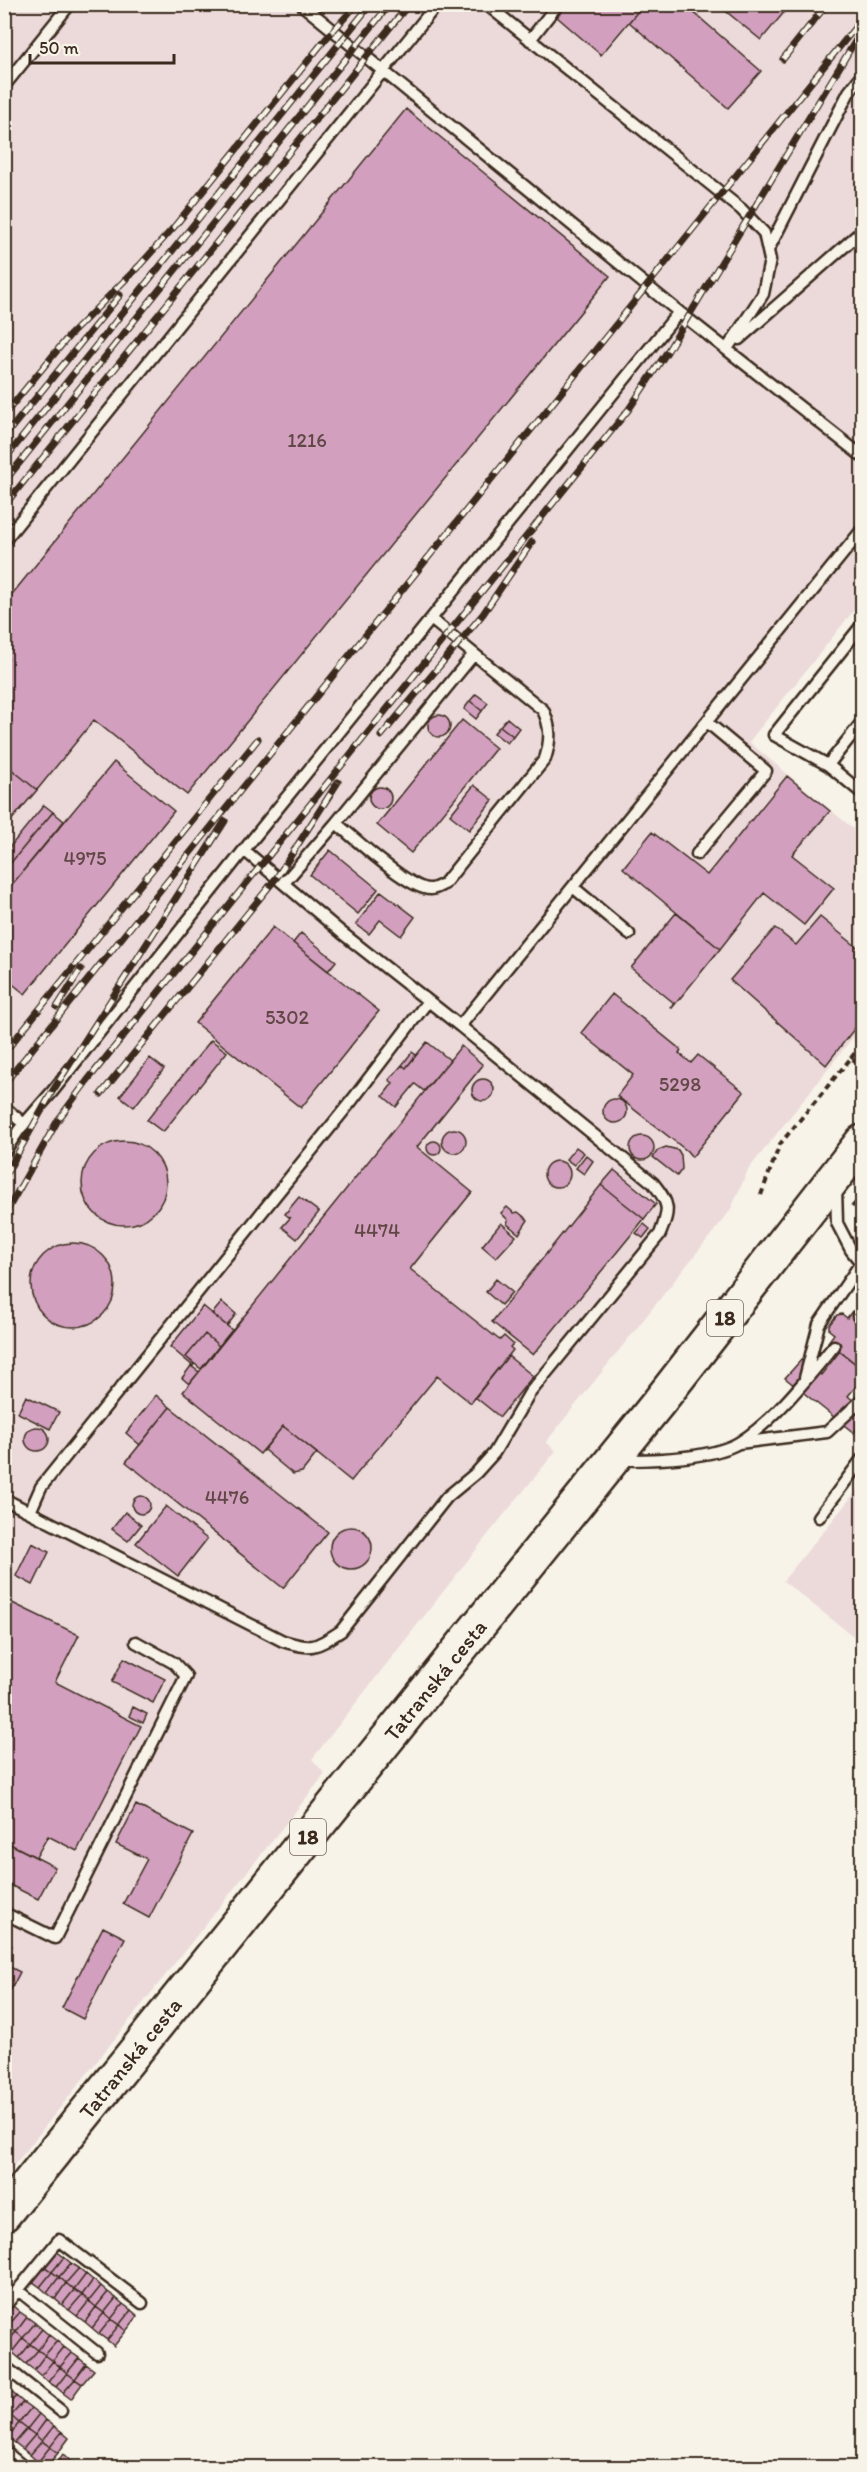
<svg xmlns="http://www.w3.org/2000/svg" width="867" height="2472" font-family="Itim,sans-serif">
  <rect width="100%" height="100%" fill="#f7f3e8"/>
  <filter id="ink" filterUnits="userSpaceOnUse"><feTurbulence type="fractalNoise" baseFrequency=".0167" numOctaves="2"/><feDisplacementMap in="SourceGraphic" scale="12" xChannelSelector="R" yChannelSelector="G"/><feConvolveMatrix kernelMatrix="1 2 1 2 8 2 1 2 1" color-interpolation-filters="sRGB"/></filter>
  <g filter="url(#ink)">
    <path fill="#ecdadb" d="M5,5h857v595l-113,142 113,94v190l-114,144 -18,41 -184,231 10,9 -66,81 -178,227 13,15 -320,403z
      M862,1484v159l-79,-62z"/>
    <path fill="#d2a0be" stroke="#3b2a1e" stroke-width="1.5" d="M568,4h76l-43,51 -44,-38z
      M644,4h40l77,67 -33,37 -99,-86z
      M717,4h74l-30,36z
      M406,109l204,167 -423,519 -93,-75 -57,70 -33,-27v-100l4,-4 -4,-2v-53z
      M476,694l12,9 -6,8 -12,-10z
      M470,701l12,10 -6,8 -12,-10z
      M428 726a11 11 0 1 1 22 0a11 11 0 1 1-22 0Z
      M507,718l12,10 -6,8 -13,-10z
      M462,720l34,28 -85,105 -34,-28z
      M500,726l13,10 -6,7 -13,-10z
      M114,762l60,49 -149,183 -21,-17v-83z
      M4,763l33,27 -33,39z
      M787,776l43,35 -38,44 42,33 -30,37 -40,-32 -44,56 -97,-81 29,-36 55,43z
      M474,785l19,15 -24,30 -19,-15z
      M369 798a11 11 0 1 1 22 0a11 11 0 1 1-22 0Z
      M44,805l9,7 -49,59v-27l5,4z
      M53,812l11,9 -60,73v-23z
      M330,850l48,39 -20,25 -48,-39z
      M381,891l34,26 -14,19 -21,-16 -11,14 -13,-10z
      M676,913l44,36 -48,59 -2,-1 4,-4 -43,-35z
      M820,917l42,34v68l-36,46 -96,-85 45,-52 21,17z
      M273,927l106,84 -78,97 -106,-85z
      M301,933l35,28 -8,10 -35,-28z
      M612,994l69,56 -2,3 12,10 7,-8 46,37 -52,65 -5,-6 -70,-55 16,-21 -52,-42z
      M211,1040l16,12 -64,80 -16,-12z
      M427,1042l23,18 -26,31 -9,-7 -19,23 -13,-11 10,-13 -4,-3 13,-15 4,3z
      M461,1046l22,19 -66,82 55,45 -62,77 87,69 3,2 4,-4 9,8 -3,3 3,3 -42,53 -34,-27 -86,105 -68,-55 -23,28 -77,-62z
      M412,1052l4,3 -10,13 -4,-3z
      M150,1058l14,11 -30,38 -14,-11z
      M472 1090a11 11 0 1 1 22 0a11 11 0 1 1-22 0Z
      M603 1111a12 12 0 1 1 24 0a12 12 0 1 1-24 0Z
      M442 1141a12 12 0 1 1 24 0a12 12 0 1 1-24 0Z
      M630 1148a12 12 0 1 1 24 0a12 12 0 1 1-24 0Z
      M82 1183a42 42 0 1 1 84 0a42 42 0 1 1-84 0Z
      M427 1148a7 7 0 1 1 14 0a7 7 0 1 1-14 0Z
      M576,1147l8,6 -10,12 -8,-6z
      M666,1147l12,3 3,5 1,14 -5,7 -24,-19 5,-7z
      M586,1155l7,6 -9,13 -8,-6z
      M544 1174a13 13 0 1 1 26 0a13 13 0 1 1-26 0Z
      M614,1170l42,34 -12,15 -43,-34z
      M601,1185l43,34 -111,136 -41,-33z
      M299,1197l20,15 -22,27 -15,-12 8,-9 -5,-4z
      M507,1207l7,6 4,-1 10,8 -9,14 -12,-10 1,-4 -7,-7z
      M501,1223l15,13 -20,22 -14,-12z
      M644,1224l6,5 -7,9 -7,-5z
      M31 1285a42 42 0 1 1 84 0a42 42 0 1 1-84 0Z
      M496,1279l16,13 -11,13 -15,-13z
      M222,1302l14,12 -9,12 -15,-12z
      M203,1306l29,24 -13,16 -14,-12 -19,23 8,7 -1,2 -23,-19z
      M852,1311l10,8v50l-34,-27 6,-8 -5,-4v-5l8,-10 5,-1 5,4z
      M205,1334l14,12 -18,23 -15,-12z
      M840,1351l22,18v10l-14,17 14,12v14l-8,11 -69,-55 17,-19 19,16z
      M508,1356l25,20 -33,41 -25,-20z
      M191,1366l8,6 -10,12 -7,-6z
      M156,1395l14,12 -30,38 -14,-12z
      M26,1396l33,16 -9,17 -32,-16z
      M170,1407l158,125 -45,56 -157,-126z
      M4,1409l5,6v7l-5,5z
      M283,1426l34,27 -15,19 -9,2 -29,-24z
      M25 1439a12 12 0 1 1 24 0a12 12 0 1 1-24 0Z
      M132 1505a9 9 0 1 1 18 0a9 9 0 1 1-18 0Z
      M166,1506l41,33 -29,37 -42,-33z
      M125,1512l16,13 -13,16 -16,-12z
      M330 1548a21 21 0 1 1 42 0a21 21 0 1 1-42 0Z
      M32,1543l17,9 -16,33 -17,-9z
      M4,1599l75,36 -24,47 86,44 -64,125 -29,-15 -12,21 -32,-16z
      M124,1658l41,21 -12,24 -41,-21z
      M133,1707l14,7 -4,9 -14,-7z
      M136,1805l57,29 -44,84 -26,-14 24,-45 -31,-15z
      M4,1841l51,26 -17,32 -34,-17z
      M103,1927l22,11 -42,81 -21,-11z
      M4,1942l8,4 -8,14z
      M4,1964l16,8 -16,31z
      M56,2251l8,6 -12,15 -8,-6z
      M64,2257l7,6 -12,14 -7,-5z
      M71,2263l8,5 -13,15 -7,-6z
      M44,2266l8,6 -12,15 -8,-6z
      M79,2268l7,6 -12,16 -8,-7z
      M52,2272l7,5 -12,16 -7,-6z
      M86,2274l7,6 -11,15 -8,-5z
      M59,2277l7,6 -11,16 -8,-6z
      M93,2280l8,6 -12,15 -7,-6z
      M66,2283l8,7 -12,15 -7,-6z
      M101,2286l7,6 -12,15 -7,-6z
      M74,2290l8,5 -13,15 -7,-5z
      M108,2292l8,6 -12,15 -8,-6z
      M82,2295l7,6 -12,15 -8,-6z
      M116,2298l7,6 -12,15 -7,-6z
      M89,2301l7,6 -11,15 -8,-6z
      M123,2304l8,6 -12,15 -8,-6z
      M13,2306l7,6 -12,14 -4,-3v-7z
      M96,2307l8,6 -12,15 -7,-6z
      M131,2310l7,6 -12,15 -7,-6z
      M20,2312l7,5 -11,15 -8,-6z
      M104,2313l7,6 -12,15 -7,-6z
      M27,2317l8,6 -12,15 -7,-6z
      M111,2319l8,6 -12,15 -8,-6z
      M35,2323l7,6 -12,15 -7,-6z
      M119,2325l7,6 -12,15 -7,-6z
      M8,2326l8,6 -12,14v-15z
      M42,2329l7,6 -11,15 -8,-6z
      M16,2332l7,6 -11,14 -8,-6z
      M49,2335l8,6 -12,14 -7,-5z
      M23,2338l7,6 -11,14 -7,-6z
      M57,2341l7,6 -11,14 -8,-6z
      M30,2344l8,6 -12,14 -7,-6z
      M64,2347l8,6 -12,14 -7,-6z
      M38,2350l7,5 -11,15 -8,-6z
      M72,2353l7,5 -12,15 -7,-6z
      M45,2355l8,6 -12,15 -7,-6z
      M79,2358l7,6 -11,15 -8,-6z
      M53,2361l7,6 -12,15 -7,-6z
      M86,2364l8,6 -12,14 -7,-5z
      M60,2367l7,6 -11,14 -8,-5z
      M67,2373l8,6 -12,14 -7,-6z
      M75,2379l7,5 -11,15 -8,-6z
      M8,2389l8,7 -12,14v-16z
      M16,2396l7,6 -12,14 -7,-6z
      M23,2402l8,6 -12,15 -8,-7z
      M31,2408l8,6 -12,15 -8,-6z
      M39,2414l7,6 -11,15 -8,-6z
      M11,2416l8,7 -11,14 -4,-2v-10z
      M46,2420l8,6 -12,15 -7,-6z
      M19,2423l8,6 -12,14 -7,-6z
      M54,2426l8,6 -12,15 -8,-6z
      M27,2429l8,6 -12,14 -8,-6z
      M62,2432l7,6 -11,15 -8,-6z
      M35,2435l7,6 -12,14 -7,-6z
      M42,2441l8,6 -12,15 -8,-7z
      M50,2447l8,6 -12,14 -8,-5z
      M63,2454l8,7 -5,7h-13z"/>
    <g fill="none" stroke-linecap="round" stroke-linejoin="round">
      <g stroke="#3b2a1e" stroke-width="15">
        <path id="service" d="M301,4l378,308
          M486,4l255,205 23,24 6,27 -7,34 -36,55
          M530,40l28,-36
          M4,86l66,-82
          M768,250l81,-158 13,-17
          M739,339l123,-108
          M4,541l433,-537
          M862,722l-34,43 34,28
          M828,765l-54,-30 88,-110
          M336,823l138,-169
          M244,850l98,83 118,93 402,-496
          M697,854l69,-83 -59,-49
          M284,883l52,-60c17,14 75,68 95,66 4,0 10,-4 13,-5l101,-125c6,-19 6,-32 -2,-49l-112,-91
          M573,887l56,47
          M4,1107l20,17
          M4,1152l15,-22 33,-38 192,-242 435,-538 183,144
          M836,1188l1,35 14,27 11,14
          M858,1316l4,-5
          M805,1378l14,-54 42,-61
          M739,1443l88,-11 35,-32
          M622,1460c31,0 91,-1 118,-18 34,-21 68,-65 94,-96
          M4,1499l279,142c30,9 32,7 58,-10l106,-134 29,-24 18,-20 35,-59 131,-160c10,-25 10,-30 -7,-51l-193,-157
          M30,1512l11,-25 312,-388 75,-98
          M819,1517l43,-58
          M4,1913l51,25 131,-262 -12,-13 -38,-21
          M18,2290l79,63
          M4,2307l55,-67 83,63
          M4,2366l57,45
          M4,2451l21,17"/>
      </g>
      <g stroke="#3b2a1e" stroke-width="38">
        <path id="primary" d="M4,2214l655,-812 203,-260"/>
      </g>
      <path stroke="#3b2a1e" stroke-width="4" stroke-dasharray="6 4.5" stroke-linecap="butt" d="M851,1058l11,-15
        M761,1195l19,-51 71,-86 11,8
        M852,1207l10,-11"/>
      <use href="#service" stroke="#f7f3e8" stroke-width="10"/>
      <use href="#primary" stroke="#f7f3e8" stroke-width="33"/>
      <g stroke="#3b2a1e" stroke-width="7">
        <path id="rail" d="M783,59l44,-55
          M4,415l65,-79 71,-71 34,-38 150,-186 33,-37
          M4,437l116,-142
          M4,460l367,-456
          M4,482l386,-478
          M4,506l405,-502
          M381,736l102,-122 49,-72
          M57,1007l24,-38
          M4,1053l254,-314
          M4,1084l858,-1065
          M101,1094l176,-217 61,-95
          M4,1178l48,-86 173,-271
          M4,1216l54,-96 29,-39 542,-672 38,-57 195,-322"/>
      </g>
      <use href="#rail" stroke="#f7f3e8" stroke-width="4.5" stroke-dasharray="14" stroke-linecap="butt"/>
    </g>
  </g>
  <g text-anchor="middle" stroke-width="4.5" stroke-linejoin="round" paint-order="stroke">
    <g font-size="20" fill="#614846">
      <text x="307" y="447">1216</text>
      <text x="85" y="865">4975</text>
      <text x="287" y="1024">5302</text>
      <text x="680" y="1091">5298</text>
      <text x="377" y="1237">4474</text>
      <text x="227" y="1504">4476</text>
    </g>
    <g fill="#f7f3e8" stroke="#73665b" stroke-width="1.5">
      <rect x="707" y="1300" width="36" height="36" rx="4.5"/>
      <rect x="290" y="1819" width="36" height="36" rx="4.5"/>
    </g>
    <g font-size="21" font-weight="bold" fill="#3b2a1e">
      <text x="725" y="1325">18</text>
      <text x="308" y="1844">18</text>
    </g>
    <g font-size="22" fill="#3b2a1e" stroke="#f7f3e8">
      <text transform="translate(435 1680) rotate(-51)" y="8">Tatranská cesta</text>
      <text transform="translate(130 2058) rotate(-51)" y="8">Tatranská cesta</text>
    </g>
  </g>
  <rect width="867" height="2472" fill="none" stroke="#f7f3e8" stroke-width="24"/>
  <rect x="12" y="12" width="843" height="2448" fill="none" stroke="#3b2a1e" stroke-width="2" filter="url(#ink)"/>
  <path d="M30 54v9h144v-9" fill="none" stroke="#3b2a1e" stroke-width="3"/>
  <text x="39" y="54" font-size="18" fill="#3b2a1e" stroke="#f7f3e8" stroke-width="4.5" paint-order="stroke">50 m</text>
</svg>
